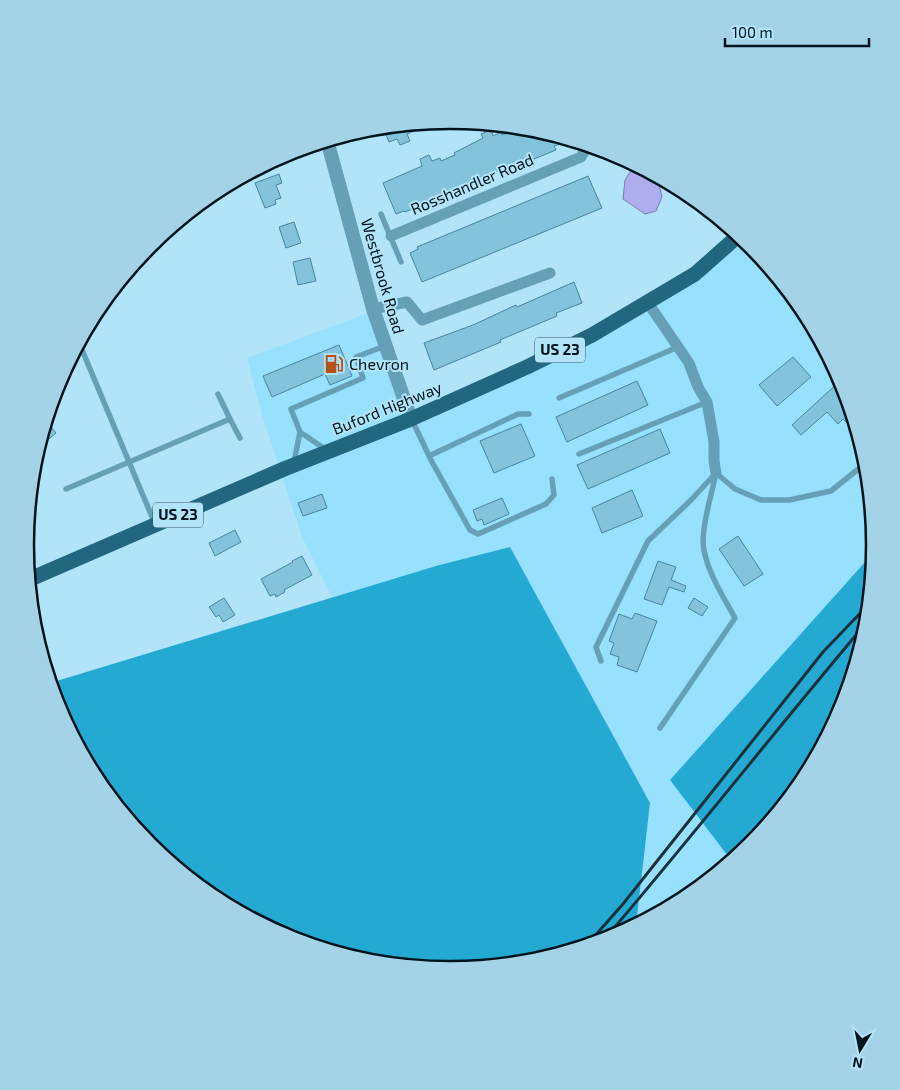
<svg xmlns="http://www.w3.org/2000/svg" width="900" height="1090" font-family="'Exo 2',sans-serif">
  <rect width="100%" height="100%" fill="#b2e4f9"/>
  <path fill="#97e1fe" d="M744,239l7,6 53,64 39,74 24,79 8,83 -1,7 -143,308 77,-87 -5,8 -53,65 -64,53 -50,26 14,-122 -214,-237 -104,31 -30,-60 -40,-122 -15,-57 124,-46 38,112 168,-77z"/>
  <path fill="#24a9d3" d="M510,547l140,256 -14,122 -24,13 -79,24 -83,8 -83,-8 -80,-24 -73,-40 -65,-53 -53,-64 -39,-74 -7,-24 386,-117z
    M874,552l-7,76 -24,80 -35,65 -77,87 -61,-80z"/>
  <path fill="#aeaded" stroke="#7a7faf" d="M632,169h12l13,7 5,21 -6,14 -11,3 -22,-15 2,-19z"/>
  <path fill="#84c3dc" stroke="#47859d" d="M453,120l1,2 -21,8 -3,-6 -23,10 3,7 -10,4 -3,-6 -8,3 -6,-15z
    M515,126l18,2 39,12 -18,6 2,4 -49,20 -1,-2 -11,4 -2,7 -8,-4 -12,5 1,3 -69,29 -1,-1 -8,3 -13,-31 39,-17 -2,-7 9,-4 3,6 8,-3 1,3 14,-6 -1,-2 29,-15 -2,-4 10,-4 2,6 8,-4 1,3 14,-6z
    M279,174l3,9 -6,2 5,13 -6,2 1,4 -11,4 -10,-25z
    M588,176l14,32 -180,74 -12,-29 8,-4 -1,-2z
    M294,222l7,21 -15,5 -7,-21z
    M310,258l6,23 -18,4 -5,-23z
    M574,282l8,21 -26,10 1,3 -57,24 1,2 -67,28 -10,-27 49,-18 43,-20 1,2z
    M339,345l13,31 -22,9 -5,-11 -53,23 -9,-21z
    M793,357l18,20 -34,29 -18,-21z
    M841,380l14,42 -5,4 -7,-7 -5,5 -11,-12 -26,23 -9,-10z
    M637,381l11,24 -81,37 -11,-25z
    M46,421l10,12 -12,10 -4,-4z
    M521,424l14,32 -41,17 -14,-32z
    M660,429l10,24 -82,36 -11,-24z
    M632,490l11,26 -41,17 -10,-25z
    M322,494l5,14 -24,8 -5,-13z
    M502,498l7,16 -25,11 -2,-6 -5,2 -4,-11z
    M235,530l6,12 -26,14 -6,-13z
    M738,536l25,38 -19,12 -25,-37z
    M302,556l10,19 -28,15 1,2 -9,5 -1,-3 -5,2 -9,-17 32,-17 -1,-1z
    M658,561l18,6 -5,13 15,6 -2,6 -15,-5 -7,18 -18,-6z
    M224,598l11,17 -12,7 -4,-7 -3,2 -7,-10z
    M694,598l14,9 -6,9 -14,-8z
    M635,613l22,8 -20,51 -20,-7 2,-8 -9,-3 4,-11 -5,-2 10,-27 13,5z"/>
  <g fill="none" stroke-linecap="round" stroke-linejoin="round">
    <path stroke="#66a0b7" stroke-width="5.5" d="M381,214l20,48
      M80,345l75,179
      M218,394l12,25
      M559,398l119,-51
      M412,420l20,42 38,68 8,4 68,-30 8,-9 -2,-16
      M300,432l25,17
      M579,454l128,-52
      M429,456l89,-42h11
      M294,462l6,-30 -9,-23 72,-31 -7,-21 29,-11
      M716,473l19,16 26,11h28l42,-9 26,-21
      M66,489l164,-70 10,19
      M601,661l-5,-14 52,-106 43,-41 24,-26
      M660,728l75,-110c-11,-20 -27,-45 -31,-68 -4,-19 8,-57 12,-77
      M722,866l2,1"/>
    <path stroke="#66a0b7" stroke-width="11" d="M391,236l190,-79 7,-12
      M648,303l41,60 9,24 9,15 7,40v19l2,12
      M373,309l34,-7 15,18 128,-47"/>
    <path stroke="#66a0b7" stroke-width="14" d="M327,140l46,169 38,110"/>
    <path stroke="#20677f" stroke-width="15" d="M28,580l256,-111 127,-50 116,-52 65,-32 103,-61 44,-39"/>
    <path stroke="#19323c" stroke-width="3" d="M603,941c90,-105 175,-214 264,-319
      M586,946l37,-42 200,-252 46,-48"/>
  </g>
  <defs>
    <g id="fuel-bare" transform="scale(1.5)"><path d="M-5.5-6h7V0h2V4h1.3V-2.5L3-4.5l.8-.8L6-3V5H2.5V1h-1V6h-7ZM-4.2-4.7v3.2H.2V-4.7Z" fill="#b5511a" stroke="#b2e4f9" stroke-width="2.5" paint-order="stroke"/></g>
  </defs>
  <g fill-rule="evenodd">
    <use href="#fuel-bare" x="334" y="364"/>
  </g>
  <g text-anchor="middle" stroke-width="4" stroke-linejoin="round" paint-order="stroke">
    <g fill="#b2e4f9" stroke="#35525f" stroke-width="1">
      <rect x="535" y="337.5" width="50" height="25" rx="4"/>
      <rect x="153" y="502.5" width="50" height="25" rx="4"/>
    </g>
    <g font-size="15" font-weight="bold" fill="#00141d">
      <text x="560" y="355">US 23</text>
      <text x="178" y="520">US 23</text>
    </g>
    <g font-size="16" fill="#00141d" stroke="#b2e4f9">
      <text transform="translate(472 184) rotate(-23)" y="6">Rosshandler Road</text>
      <text transform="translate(383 276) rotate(74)" y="6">Westbrook Road</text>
      <text transform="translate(387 408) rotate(-22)" y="6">Buford Highway</text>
    </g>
    <g font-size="16" fill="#00141d" stroke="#b2e4f9" text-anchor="start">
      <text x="349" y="370">Chevron</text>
    </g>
  </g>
  <path d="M0 0H900V1090H0ZM34 545a416 416 0 1 1 832 0a416 416 0 1 1-832 0Z" fill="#a4d3e7" fill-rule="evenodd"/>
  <path fill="none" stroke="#00141d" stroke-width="2.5" d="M34 545a416 416 0 1 1 832 0a416 416 0 1 1-832 0Z"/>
  <g transform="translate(860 1050) rotate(190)" stroke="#b2e4f9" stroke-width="4" paint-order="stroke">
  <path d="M0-4L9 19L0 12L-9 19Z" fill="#00141d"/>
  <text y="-8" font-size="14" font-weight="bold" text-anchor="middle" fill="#00141d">N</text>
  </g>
  <path d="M725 38v8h144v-8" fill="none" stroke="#00141d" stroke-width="2.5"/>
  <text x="732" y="38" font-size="15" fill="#00141d" stroke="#b2e4f9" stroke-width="4" paint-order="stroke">100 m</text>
</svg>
